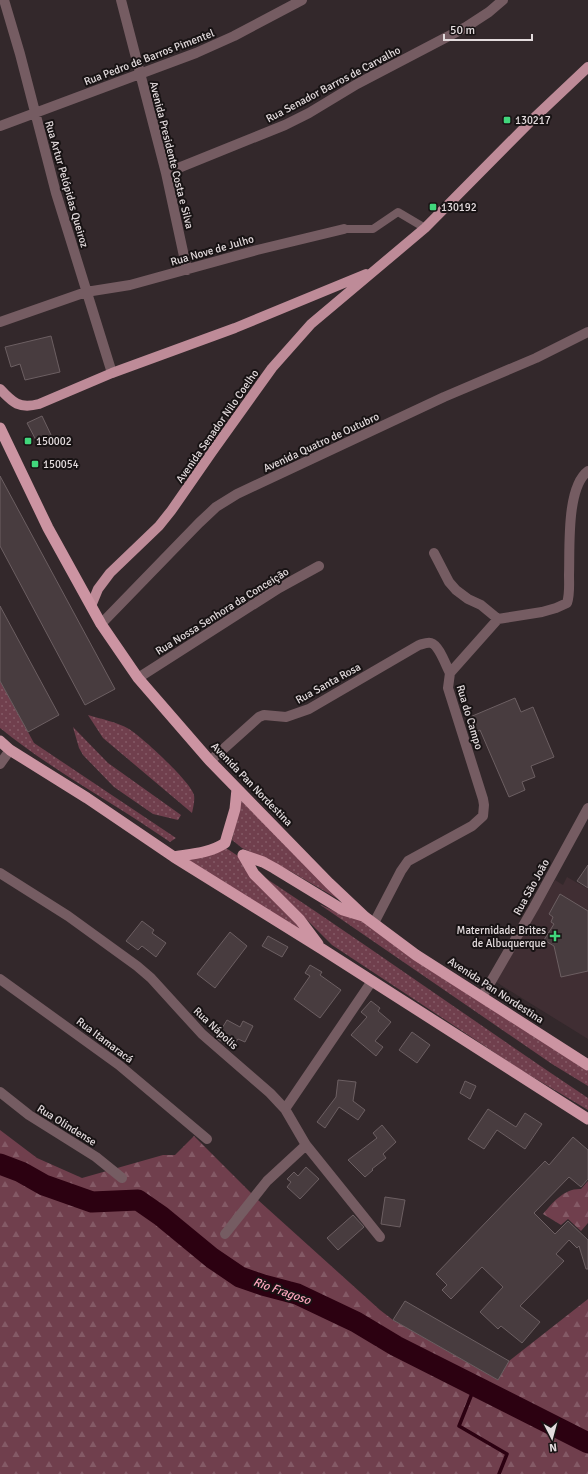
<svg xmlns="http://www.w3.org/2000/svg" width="588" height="1474" font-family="Signika,sans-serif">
  <defs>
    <pattern id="grass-dots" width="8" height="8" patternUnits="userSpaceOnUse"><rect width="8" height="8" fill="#703f4d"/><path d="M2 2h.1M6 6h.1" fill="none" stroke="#845a66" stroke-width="1.8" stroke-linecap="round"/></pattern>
    <pattern id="forest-firs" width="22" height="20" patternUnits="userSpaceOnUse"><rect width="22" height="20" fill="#703f4d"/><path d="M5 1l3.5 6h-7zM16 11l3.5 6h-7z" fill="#845a66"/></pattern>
  </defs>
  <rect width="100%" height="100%" fill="#33282b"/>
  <path fill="#402e33" d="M567,877l21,12v150l-92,-57 59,-102 8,5z"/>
  <path fill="url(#grass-dots)" d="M0,681l34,62 142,95 -6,4c-56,-39 -117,-71 -170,-114z
    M88,715c13,4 29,7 41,14 13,8 61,52 65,66 1,6 -1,13 -2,18l-89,-75z
    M73,727l35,36 73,52 -3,5 -25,-6 -39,-27 -31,-32 -4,-7z
    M242,794l96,105 -48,-28 -48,-23 -10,-8z
    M226,848l15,10 66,76 -123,-75z
    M264,877c109,72 215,148 324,221v12l-67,-40 -189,-125z
    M319,904l22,10 23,7 123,84 101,66v15l-36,-22z"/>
  <path fill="url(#forest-firs)" d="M0,1130l37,28 45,20 81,-23h12l19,-19 64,64 122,110 13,10 105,60 11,-19 79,-62v175h-588z
    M588,1181v42l-7,8 -13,-12 -7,6 -18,-11c10,-12 22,-26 38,-25z"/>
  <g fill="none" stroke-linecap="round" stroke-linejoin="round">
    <path stroke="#2c0111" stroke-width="3.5" d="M475,1386l-16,40 48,28 -8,20"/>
    <path stroke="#2c0111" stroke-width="21" d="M0,1164l21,8 23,13 48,17 46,-2 23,16 51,42 28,19 23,8 34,9 59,28 40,24 192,97"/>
  </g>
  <path fill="#483c3f" stroke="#6c5f62" d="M51,336l9,36 -35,8 -5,-16 -9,3 -6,-20z
    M42,416l10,21 -14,7 -11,-21z
    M0,476l115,213 -30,16 -85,-159z
    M0,606l59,109 -31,17 -28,-51z
    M515,698l6,14 12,-5 21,50 -23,9 4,11 -13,5 3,8 -16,7 -29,-67 -4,2 -6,-15z
    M588,865v23l-11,-7z
    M560,894l28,17v60l-27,6 -7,-31 -10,-6 10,-16 -3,-2 2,-5 -4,-3z
    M142,921l12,9 -2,3 14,10 -10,14 -14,-11 -4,4 -12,-9z
    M230,932l17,14 -32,42 -18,-14z
    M268,936l20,11 -6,10 -20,-11z
    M310,965l12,7 -2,3 21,15 -21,28 -26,-19 16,-23 -5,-3z
    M371,1001l9,7 -2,3 13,11 -16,19 8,6 -7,9 -25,-21 16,-18 -6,-5z
    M227,1020l13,7 3,-6 10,5 -8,16 -7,-3 -3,4 -7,-4 -2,5 -10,-6z
    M412,1032l18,13 -13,18 -18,-13z
    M338,1080l18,2 -3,19 12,9 -7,10 -19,-13 -14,21 -8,-6 19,-25z
    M465,1081l11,5 -6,13 -10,-6z
    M488,1109l28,18 9,-14 17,11 -17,25 -28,-19 -13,19 -16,-10z
    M382,1125l14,17 -13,12 3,4 -14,11 1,1 -8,7 -17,-17 29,-22 -4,-5z
    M573,1137l15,13v29l-7,8 -12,-10 -35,36 21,21 13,-13 20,19v29h-2l-7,-23 -2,2 -8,-8 -13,14 8,7 -44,45 20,16 -18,21 -21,-17 -3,3 -18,-17 23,-25 -21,-20 -31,32 -9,-9 5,-5 -11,-11 109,-113 4,4z
    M306,1167l13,12 -19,20 -13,-12 4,-5 -4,-3 7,-7 4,4z
    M385,1197l20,3 -5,27 -19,-3z
    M353,1215l11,12 -26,23 -11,-12z
    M405,1301l104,60 -11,19 -105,-60z"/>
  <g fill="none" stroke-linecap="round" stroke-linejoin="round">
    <path stroke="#755c62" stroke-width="8" d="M344,229h29l25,-17 27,16"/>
    <path stroke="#755c62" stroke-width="10" d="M4,0l16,54 36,139 56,180
      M121,0l45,173 21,97
      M0,126l196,-73 38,-17 68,-36
      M166,173l119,-48 24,-12 48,-29 109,-57 23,-15 14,-12
      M0,322l86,-30 44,-7 127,-35 87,-21
      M434,553l15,29 7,8 12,9 13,6 17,14
      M101,624l98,-101 17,-16 21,-13 207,-97 92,-39 52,-26
      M138,678l141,-90 40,-22
      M210,761l49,-44 5,-2 22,2 23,-8 110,-64c4,-1 8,-3 12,-2 8,2 15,23 19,30
      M0,764l10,-14
      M0,873l68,43 69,50 14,12 51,56 68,59 15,16 21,36 74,92
      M374,923l27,-52 7,-10 64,-35 11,-10 1,-11 -1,-6 -35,-111 2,-15 48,-54 44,-7 14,-4 11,-5c3,-9 2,-19 2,-28 1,-26 -3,-88 19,-104
      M0,979l119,86 88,74
      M482,997l52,-90 54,-99
      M0,1092l29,23 67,42 26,21
      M285,1109l87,-128
      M225,1234l42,-53 39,-36"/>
    <path stroke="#be8b98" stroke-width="10" d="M0,389c13,14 19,20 39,15l73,-31 123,-45 131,-54
      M91,606l7,-17 12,-16 49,-47 12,-15 41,-59 60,-84 39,-44 114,-96 108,-109 55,-52"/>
    <path stroke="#cc94a2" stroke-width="11" d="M0,428l48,100 53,96 37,54 72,83 119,122 36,34 51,38 172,110
      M0,741l10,9 77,48 87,59 148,92 266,170
      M243,855l20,7 11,6 69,42 20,6
      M243,855l11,19 46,46 18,24
      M174,857c18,-3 36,-4 51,-14l10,-34 2,-20"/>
  </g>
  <g fill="#41d77c" stroke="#181314" stroke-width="1.5">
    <rect x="503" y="116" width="8" height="8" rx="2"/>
    <rect x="429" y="203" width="8" height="8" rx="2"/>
    <rect x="24" y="437" width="8" height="8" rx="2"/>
    <rect x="31" y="460" width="8" height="8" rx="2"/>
    <path d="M553 930h4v4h4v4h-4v4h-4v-4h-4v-4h4z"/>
  </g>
  <g text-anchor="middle" stroke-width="4" stroke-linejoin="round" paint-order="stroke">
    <g font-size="11" fill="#e3dbdd" stroke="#181314">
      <text transform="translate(149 57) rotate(-21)" y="4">Rua Pedro de Barros Pimentel</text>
      <text transform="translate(333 84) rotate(-28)" y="4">Rua Senador Barros de Carvalho</text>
      <text transform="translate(172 155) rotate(76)" y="4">Avenida Presidente Costa e Silva</text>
      <text transform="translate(67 184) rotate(74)" y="4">Rua Artur Pelópidas Queiroz</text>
      <text transform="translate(212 250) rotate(-16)" y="4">Rua Nove de Julho</text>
      <text transform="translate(217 426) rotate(-55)" y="4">Avenida Senador Nilo Coelho</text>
      <text transform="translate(321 442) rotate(-25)" y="4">Avenida Quatro de Outubro</text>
      <text transform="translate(222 611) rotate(-32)" y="4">Rua Nossa Senhora da Conceição</text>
      <text transform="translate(328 683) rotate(-29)" y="4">Rua Santa Rosa</text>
      <text transform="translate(470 717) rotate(73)" y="4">Rua do Campo</text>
      <text transform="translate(252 784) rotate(46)" y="4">Avenida Pan Nordestina</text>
      <text transform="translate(531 887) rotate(-61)" y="4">Rua São João</text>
      <text transform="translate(496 990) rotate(33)" y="4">Avenida Pan Nordestina</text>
      <text transform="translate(216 1028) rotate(43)" y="4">Rua Nápolis</text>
      <text transform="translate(105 1040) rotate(37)" y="4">Rua Itamaracá</text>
      <text transform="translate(67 1125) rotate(32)" y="4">Rua Olindense</text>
    </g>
    <g font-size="11" fill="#e3dbdd" stroke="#181314" text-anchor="start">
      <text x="515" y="124">130217</text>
      <text x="441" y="211">130192</text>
      <text x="36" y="445">150002</text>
      <text x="43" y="468">150054</text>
      <text x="546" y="934" text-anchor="end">Maternidade Brites<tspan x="546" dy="13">de Albuquerque</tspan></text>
    </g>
    <g font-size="12" font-style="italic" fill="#fba5bc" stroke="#181314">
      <text transform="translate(282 1291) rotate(19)" y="4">Rio Fragoso</text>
    </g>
  </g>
  <g transform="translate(552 1438) rotate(174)" stroke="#181314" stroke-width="3" paint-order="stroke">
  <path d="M0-3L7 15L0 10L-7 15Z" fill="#e3dbdd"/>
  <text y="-6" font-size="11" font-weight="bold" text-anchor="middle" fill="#e3dbdd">N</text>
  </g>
  <path d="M444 34v6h88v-6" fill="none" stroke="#e3dbdd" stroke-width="2"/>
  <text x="450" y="34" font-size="12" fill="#e3dbdd" stroke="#181314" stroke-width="3" paint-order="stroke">50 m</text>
</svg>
